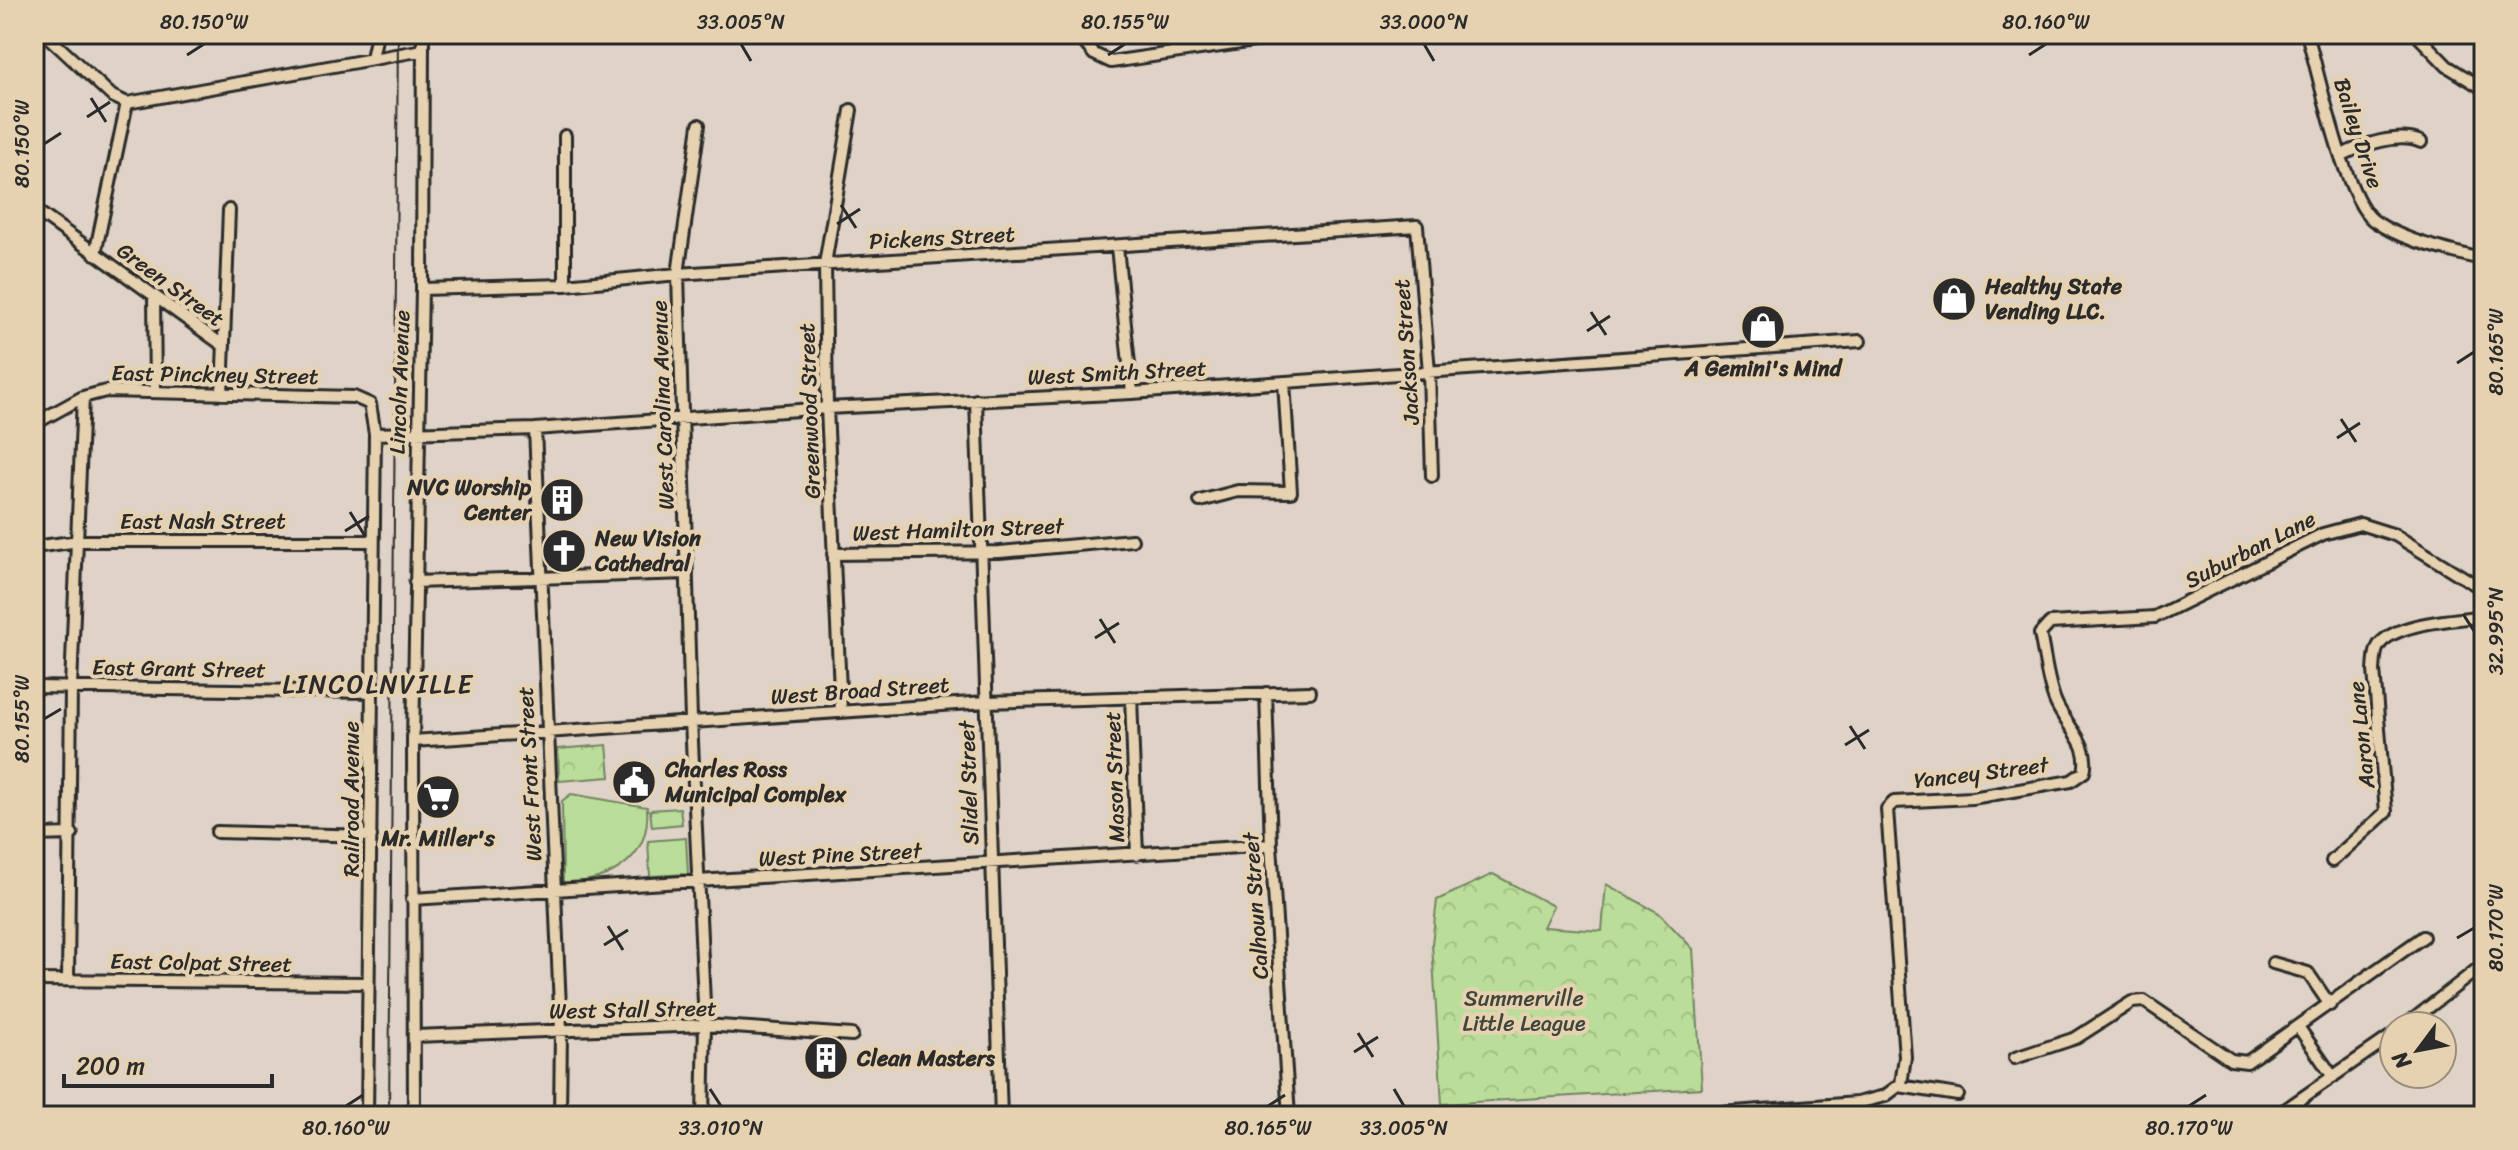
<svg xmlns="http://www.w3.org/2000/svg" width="2518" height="1150" font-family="Sriracha,sans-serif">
  <defs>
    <pattern id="park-crowns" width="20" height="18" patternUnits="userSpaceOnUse" patternTransform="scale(2)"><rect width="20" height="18" fill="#bade99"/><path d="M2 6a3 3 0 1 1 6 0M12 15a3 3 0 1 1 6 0" fill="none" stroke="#a0bf84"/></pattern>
  </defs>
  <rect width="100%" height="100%" fill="#dfd2c7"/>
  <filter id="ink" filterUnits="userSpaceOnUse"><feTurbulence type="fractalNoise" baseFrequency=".0125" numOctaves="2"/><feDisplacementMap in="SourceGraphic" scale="16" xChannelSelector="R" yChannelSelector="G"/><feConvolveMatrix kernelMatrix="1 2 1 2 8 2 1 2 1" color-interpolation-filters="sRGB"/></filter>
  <g filter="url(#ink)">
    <path fill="#bade99" stroke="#728462" stroke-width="2" d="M571,794l76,13c4,52 -36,75 -84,76l-1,-82z
      M680,808l2,16 -30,3 -2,-17z
      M686,838l2,36 -38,2 -2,-35z"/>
    <path fill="url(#park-crowns)" stroke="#728462" stroke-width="2" d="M607,745l3,32 -51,4 -1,-32z
      M1493,874l60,32 -10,21 59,4 4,-47 53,29 34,36 9,139 -260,16 -10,-160 5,-44z"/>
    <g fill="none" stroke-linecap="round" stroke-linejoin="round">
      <g stroke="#2b2b2b" stroke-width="16">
        <path id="minor" d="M45,34l67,62 15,7 296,-53
          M1077,34l17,20 17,8 191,-28
          M2307,34c12,40 37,163 66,186 30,22 76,30 111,40
          M2416,34l31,32 37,23
          M372,58l5,-24
          M699,125l-21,149 13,446 14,305 -2,91
          M2342,155c20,-10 57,-23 79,-13
          M34,209l190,137
          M1117,247l15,146
          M95,254l32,-151
          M565,285v-149
          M422,289l143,-4 113,-11 739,-48 12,146 3,104
          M154,296l1,96
          M222,394l7,-184
          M976,400l25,716
          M34,424l49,-27 23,-6 248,6 16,7 5,30 -8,682
          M535,429l26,602 -1,85
          M375,434l160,-5 292,-21 305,-15 728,-52
          M1200,501l38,-10 53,1 -7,-110
          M34,547l45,-6h294
          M833,554l167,-2 132,-12
          M415,582l272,-9
          M34,687l338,5
          M1266,693l5,152 18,271
          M1131,697l6,158
          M841,712l-14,-304 -2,-144 26,-154
          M413,741l573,-39 324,-10
          M217,832l154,4
          M34,835l38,-1
          M2332,861l54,-49 -12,-142c1,-8 0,-18 5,-25 17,-23 78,-25 105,-29
          M412,899l859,-54
          M2273,963l35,10 22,32
          M34,980l334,3
          M68,980l3,-294 12,-289
          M2405,1026l79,-62
          M2299,1028l34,49
          M415,1036l290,-11 147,10
          M2015,1058l61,-20 56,-36 12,-1 87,59 16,2 176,-125
          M1899,1086l59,9
          M414,1116l-1,-375 9,-452 1,-255
          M1678,1116l179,-13 28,-7 16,-12 4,-27 -18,-248 7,-7 78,-4 99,-17 13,-9c7,-29 -17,-44 -28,-69 -9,-21 -11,-47 -16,-69l10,-11 105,-6 168,-83 37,-10 35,11 89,55
          M2276,1116l118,-82"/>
      </g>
      <use href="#minor" stroke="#e6d2b0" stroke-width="10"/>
      <path stroke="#2b2b2b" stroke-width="2" d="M389,1116l9,-1082"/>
    </g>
  </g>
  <path fill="none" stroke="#2b2b2b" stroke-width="3" d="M741,44l10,17M1424,44l10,17M187,55l17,-11M1108,55l17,-11M2029,55l17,-11M91,98l15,24M87,117l23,-15M44,144l17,-11M841,205l15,23M837,224l23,-15M1591,312l15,23M1587,331l23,-15M2457,363l17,-11M2341,419l15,23M2337,438l23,-15M350,512l15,24M345,531l24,-15M2463,614l11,17M1100,619l15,24M1095,638l24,-15M44,719l17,-10M1850,726l15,23M1845,745l24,-15M608,926l15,24M2457,938l17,-10M604,945l24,-15M1358,1033l15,24M1354,1052l24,-15M710,1089l11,17M1394,1089l10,17M346,1106l17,-11M1268,1106l17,-11M2189,1106l17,-11"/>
  <defs>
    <g id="shop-disc" transform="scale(2.3)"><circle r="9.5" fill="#2b2b2b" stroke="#e6d2b0"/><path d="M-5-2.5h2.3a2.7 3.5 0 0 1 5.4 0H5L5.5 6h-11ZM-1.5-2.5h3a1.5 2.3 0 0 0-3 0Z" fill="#fff"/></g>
    <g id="building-disc" transform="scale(2.3)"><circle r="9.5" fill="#2b2b2b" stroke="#e6d2b0"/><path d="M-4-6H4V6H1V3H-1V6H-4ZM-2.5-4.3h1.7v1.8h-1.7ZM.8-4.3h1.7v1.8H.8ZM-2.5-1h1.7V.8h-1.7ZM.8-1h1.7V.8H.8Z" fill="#fff"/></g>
    <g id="church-disc" transform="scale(2.3)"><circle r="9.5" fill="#2b2b2b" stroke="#e6d2b0"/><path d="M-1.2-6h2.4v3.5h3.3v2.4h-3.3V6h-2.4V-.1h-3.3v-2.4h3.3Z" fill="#fff"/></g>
    <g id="civic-disc" transform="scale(2.3)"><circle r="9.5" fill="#2b2b2b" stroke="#e6d2b0"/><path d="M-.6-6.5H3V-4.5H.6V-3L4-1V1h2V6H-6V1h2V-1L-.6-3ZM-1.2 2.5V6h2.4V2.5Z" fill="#fff"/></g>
    <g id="supermarket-disc" transform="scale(2.3)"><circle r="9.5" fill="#2b2b2b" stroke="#e6d2b0"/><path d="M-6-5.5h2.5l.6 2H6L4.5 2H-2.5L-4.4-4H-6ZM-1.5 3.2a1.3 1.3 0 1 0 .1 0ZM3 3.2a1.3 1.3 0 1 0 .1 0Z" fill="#fff"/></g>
  </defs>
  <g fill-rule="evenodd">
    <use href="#shop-disc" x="1954" y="299"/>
    <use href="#shop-disc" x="1763" y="327"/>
    <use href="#building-disc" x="562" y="500"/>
    <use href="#church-disc" x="564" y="551"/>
    <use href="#civic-disc" x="634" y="782"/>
    <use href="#supermarket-disc" x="438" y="797"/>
    <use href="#building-disc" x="826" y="1058"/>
  </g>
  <g text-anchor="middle" stroke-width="8" stroke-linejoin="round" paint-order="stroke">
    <g font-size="22" fill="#2b2b2b" stroke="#e6d2b0">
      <text transform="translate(2359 133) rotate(72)" y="8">Bailey Drive</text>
      <text transform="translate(942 237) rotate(-3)" y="8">Pickens Street</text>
      <text transform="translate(171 284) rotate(36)" y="8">Green Street</text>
      <text transform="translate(1406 352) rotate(-94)" y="8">Jackson Street</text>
      <text transform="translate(1117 372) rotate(-3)" y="8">West Smith Street</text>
      <text transform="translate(215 374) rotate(1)" y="8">East Pinckney Street</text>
      <text transform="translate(399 382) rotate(-88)" y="8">Lincoln Avenue</text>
      <text transform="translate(662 405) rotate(-92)" y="8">West Carolina Avenue</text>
      <text transform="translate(809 411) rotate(-92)" y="8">Greenwood Street</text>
      <text x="203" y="529">East Nash Street</text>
      <text transform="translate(958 529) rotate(-2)" y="8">West Hamilton Street</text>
      <text transform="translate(2250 549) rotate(-27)" y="8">Suburban Lane</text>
      <text transform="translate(179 668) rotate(1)" y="8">East Grant Street</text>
      <text transform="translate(860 690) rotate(-4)" y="8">West Broad Street</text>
      <text transform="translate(2361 735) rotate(-96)" y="8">Aaron Lane</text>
      <text transform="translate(1981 772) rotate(-7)" y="8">Yancey Street</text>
      <text transform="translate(529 774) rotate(-93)" y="8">West Front Street</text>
      <text transform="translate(1114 777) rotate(-92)" y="8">Mason Street</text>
      <text transform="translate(968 783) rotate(-92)" y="8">Slidel Street</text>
      <text transform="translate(351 799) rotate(-90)" y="8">Railroad Avenue</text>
      <text transform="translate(840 854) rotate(-3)" y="8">West Pine Street</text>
      <text transform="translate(1255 906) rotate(-94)" y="8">Calhoun Street</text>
      <text transform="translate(201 962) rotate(1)" y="8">East Colpat Street</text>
      <text transform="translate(633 1009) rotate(-1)" y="8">West Stall Street</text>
    </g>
    <g font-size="22" font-weight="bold" fill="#2b2b2b" stroke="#e6d2b0" text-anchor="start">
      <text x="1985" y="294">Healthy State<tspan x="1985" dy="25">Vending LLC.</tspan></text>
      <text x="1763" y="376" text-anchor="middle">A Gemini's Mind</text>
      <text x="531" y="495" text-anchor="end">NVC Worship<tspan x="531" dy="25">Center</tspan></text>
      <text x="595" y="546">New Vision<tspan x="595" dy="25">Cathedral</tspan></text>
      <text x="665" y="777">Charles Ross<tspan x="665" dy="25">Municipal Complex</tspan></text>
      <text x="438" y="846" text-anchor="middle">Mr. Miller's</text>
      <text x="857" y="1066">Clean Masters</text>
    </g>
    <g font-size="22" fill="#40463c" stroke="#e6d2b0">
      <text x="1524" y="1006">Summerville<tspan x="1524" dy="25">Little League</tspan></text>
    </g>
    <g font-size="26" letter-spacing="2" fill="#2b2b2b" stroke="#e6d2b0">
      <text x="378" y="693">LINCOLNVILLE</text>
    </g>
  </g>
  <rect width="2518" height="1150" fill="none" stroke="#e6d2b0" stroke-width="88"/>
  <g transform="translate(2418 1050) rotate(238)"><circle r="38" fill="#e6d2b0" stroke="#9b8f7b" stroke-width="2"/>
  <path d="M0-6L14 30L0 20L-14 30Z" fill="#2b2b2b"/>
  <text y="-12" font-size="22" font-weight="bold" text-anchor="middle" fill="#2b2b2b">N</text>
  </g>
  <path d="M64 1074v12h208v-12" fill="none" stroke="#2b2b2b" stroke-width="4"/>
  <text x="76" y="1074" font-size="24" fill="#2b2b2b" stroke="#e6d2b0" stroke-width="6" paint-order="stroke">200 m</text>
  <rect x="44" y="44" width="2430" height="1062" fill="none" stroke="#2b2b2b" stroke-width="3"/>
  <g font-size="20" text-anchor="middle" fill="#2b2b2b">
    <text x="204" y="29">80.150°W</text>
    <text x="741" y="29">33.005°N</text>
    <text x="1125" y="29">80.155°W</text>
    <text x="1424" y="29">33.000°N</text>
    <text x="2046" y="29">80.160°W</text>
    <text transform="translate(22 144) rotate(-90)" y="7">80.150°W</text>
    <text transform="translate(2496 352) rotate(-90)" y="7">80.165°W</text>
    <text transform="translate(2496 631) rotate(-90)" y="7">32.995°N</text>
    <text transform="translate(22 719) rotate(-90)" y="7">80.155°W</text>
    <text transform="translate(2496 928) rotate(-90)" y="7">80.170°W</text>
    <text x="346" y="1135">80.160°W</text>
    <text x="721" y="1135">33.010°N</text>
    <text x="1268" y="1135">80.165°W</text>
    <text x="1404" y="1135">33.005°N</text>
    <text x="2189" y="1135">80.170°W</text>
  </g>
</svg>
